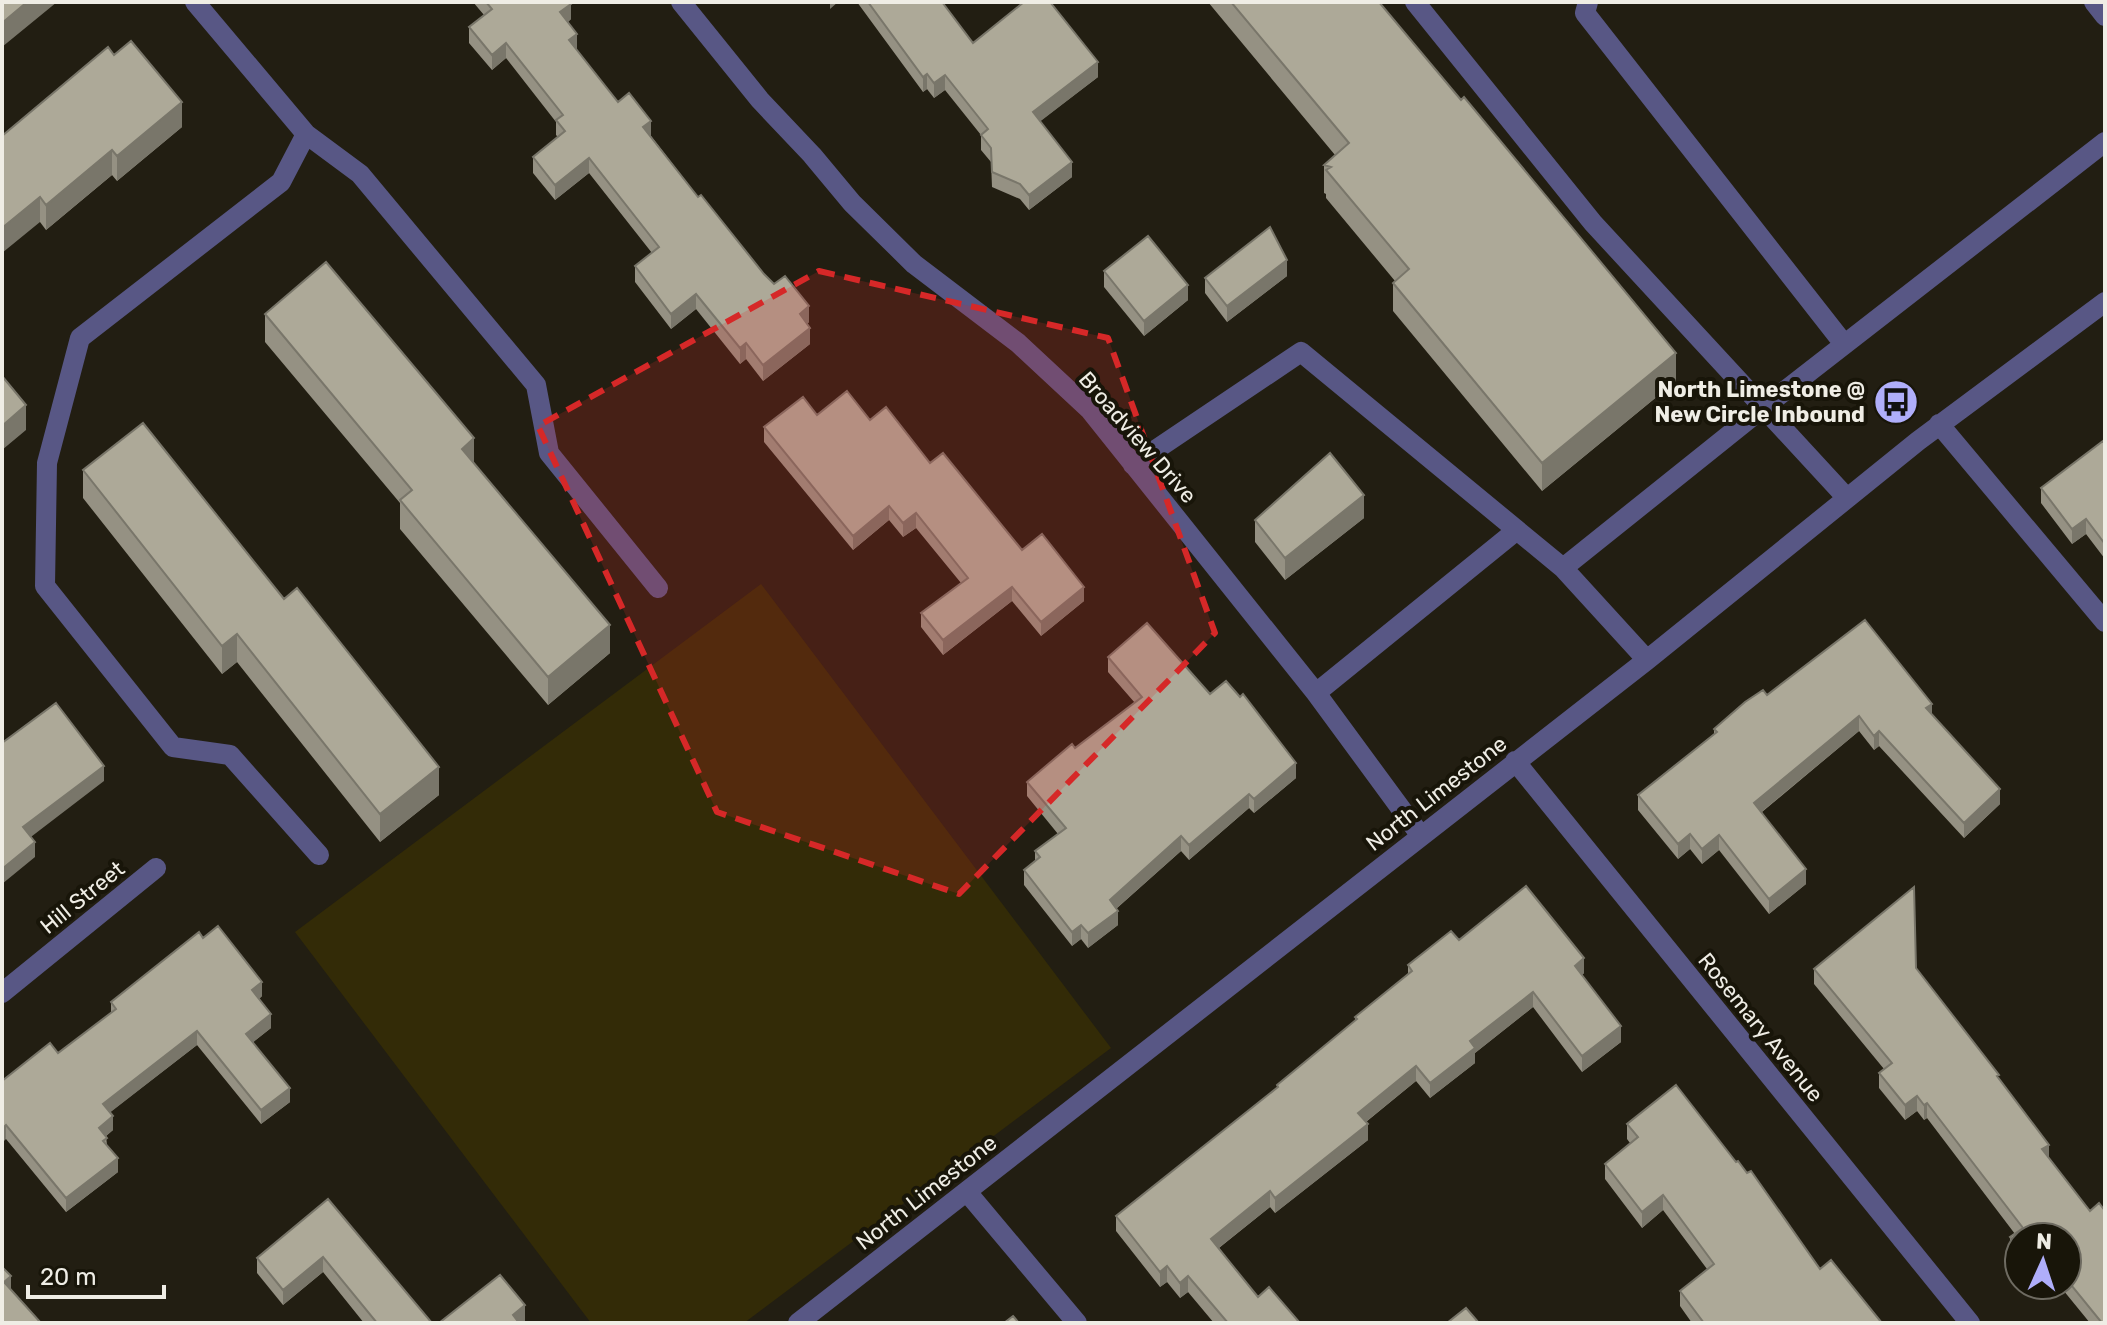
<svg xmlns="http://www.w3.org/2000/svg" width="2107" height="1325" font-family="Rubik,sans-serif">
  <rect width="100%" height="100%" fill="#221e12"/>
  <path fill="#332b07" d="M761,584l350,464 -367,275h-153l-296,-391z"/>
  <g fill="none" stroke-linecap="round" stroke-linejoin="round">
    <path stroke="#585785" stroke-width="20" d="M195,2l111,132 -25,48 -201,156 -33,125 -2,123 128,161 57,8 89,100
      M681,2l79,98 52,55 40,48 62,61 104,79 72,67 226,283 105,143
      M1415,2l178,221 253,274
      M1588,2l-3,11 259,331
      M2094,2l11,14
      M306,134l54,40 176,211 13,68 109,135
      M1939,424l166,198
      M1133,465l168,-113 262,216
      M1647,660l-84,-92 201,-161 341,-265
      M1316,693l201,-163
      M1515,761l455,562
      M2,993l154,-125
      M967,1192l110,131
      M798,1323l849,-663 271,-219 187,-139"/>
  </g>
  <path fill="#959183" d="M473,2h97l1,17 -3,3 8,28 42,52 33,34 47,61 66,77 45,48 -2,2 3,20 -47,37 -17,-22 -6,5 -44,-55 -25,20 -36,-47v-16l17,-13 -63,-80 -34,27 -22,-27v-16l25,-20 -2,-2v-13l-50,-64 -14,12 -23,-27v-16l15,-12z
    M857,2h85l31,41 125,34 -58,44 32,56 -43,33 -9,-11 -28,-12 -1,-25 -10,-12v-15l-36,-45 -11,8 -7,-9 -4,3z
    M1208,2h171l297,379 -134,110 -149,-180v-28l2,-2 -69,-83v-4l-2,-1v-28l11,-10z
    M182,127l-65,54 -5,-6 -66,55 -6,-8 -38,-86z
    M1104,271l84,29 -44,36 -40,-49z
    M1287,276l-60,46 -22,-29v-15z
    M265,314l209,150 136,189 -62,52 -148,-176v-26l-135,-161z
    M817,415l53,5 60,43 92,87 62,51 -43,35 -29,-35 -69,54 -22,-28v-14l40,-30 -45,-55 -13,9 -14,-17 -36,30 -89,-108v-15z
    M2105,444v115l-19,-25 -14,10 -31,-41v-15z
    M83,470l356,325 -59,47 -143,-180 -15,12 -139,-176z
    M1364,518l-79,62 -30,-38v-22z
    M1108,657l102,37 86,84 -42,35 -5,-5 -60,52 -8,-9 -65,58 2,16 -30,23 -7,-9 -9,7 -48,-61v-15l11,-9v-10l23,-17 -31,-38v-14l48,-34 60,-45 -27,-31z
    M1767,695l165,20 68,89 -36,34 -85,-92 -5,4 -15,-19 -97,81 44,72 -37,30 -50,-64 -17,14 -12,-15 -12,10 -40,-49v-15l76,-61v-5z
    M203,938l59,58 -3,3 12,29 -18,14 37,60 -29,22 -64,-79 -87,67 3,18 -7,6 1,9 11,27 -52,40 -60,-73 -4,-58 56,-28 53,-40v-11z
    M1459,940l125,33 -2,2 39,67 -39,30 -49,-65 -58,46v10l-45,35 -14,-17 -50,41 2,18 -93,73 -5,-6 -51,41 39,49 42,26h-86l-26,-31 -8,6 -13,-16 -7,5 -44,-56v-15l161,-128v-3l78,-64v-4l53,-42v-10z
    M1916,968l83,111 50,79 56,165h-15l-31,-38h8v-48h-48v26l-9,-11v-15l5,-3 -88,-116 -3,2 -7,-9 -12,9 -26,-32v-15l5,-4 -70,-85v-15z
    M1627,1124l193,145 62,54h-190l-12,-17v-15l27,-22 -44,-59 -21,18 -37,-49v-15l25,-21 -3,-4z
    M328,1199l104,124h-68l-41,-51 -40,33 -26,-32v-15z"/>
  <path fill="#79766a" d="M27,2h30l-55,45v-24z
    M830,2h8l-8,7z
    M571,4v15l-11,9v-16z
    M577,34v15l-8,7v-16z
    M506,43v15l-14,12v-15z
    M1098,62v15l-65,50v-15z
    M927,74v15l-4,3v-15z
    M945,75v15l-11,8v-15z
    M182,102v25l-65,54v-25z
    M651,121v15l-8,7v-16z
    M112,150v25l-66,55v-25z
    M589,158v15l-34,27v-15z
    M1072,162v15l-43,33v-15z
    M40,197v25l-38,31v-25z
    M1287,260v16l-60,46v-16z
    M1188,285v15l-44,36v-15z
    M696,294v15l-25,20v-15z
    M809,306v16l-9,8v-16z
    M810,328v16l-47,37v-16z
    M746,343v16l-6,5v-16z
    M1676,353v28l-134,110v-28z
    M26,405v25l-24,20v-24z
    M474,438v28l-12,-17z
    M1364,495v23l-79,62v-22z
    M889,506v14l-36,30v-14z
    M916,513v15l-13,9v-14z
    M2086,519v15l-14,10v-15z
    M1012,587v14l-69,54v-15z
    M1084,587v14l-43,35v-14z
    M610,625v28l-62,52v-28z
    M237,634v28l-15,12v-28z
    M1932,704v15l-6,-11z
    M1859,716v15l-105,87v-15z
    M1879,731v15l-5,4v-14z
    M1296,763v15l-42,35v-14z
    M104,766v15l-81,62v-16z
    M439,767v28l-59,47v-28z
    M2000,789v15l-36,34v-15z
    M1249,794v14l-60,52v-15z
    M1690,834v15l-12,10v-15z
    M1719,835v15l-17,14v-15z
    M1181,836v15l-71,63v-14z
    M35,842v15l-33,27v-15z
    M1806,869v15l-37,30v-15z
    M1118,911v14l-30,23v-15z
    M1081,925v14l-9,7v-14z
    M1584,958v15l-9,8v-15z
    M262,982v14l-10,8v-14z
    M1533,992v15l-58,46v10l-45,35v-15l40,-42z
    M271,1014v14l-25,20v-14z
    M1621,1026v16l-39,30v-16z
    M197,1031v14l-94,73v-14z
    M1416,1066v15l-58,47v-15z
    M290,1088v14l-29,22v-14z
    M1917,1096v15l-12,9v-15z
    M1927,1103v15l-3,2v-15z
    M113,1116v14l-14,12v-14z
    M1368,1124v16l-93,73v-15z
    M6,1125v14l-4,4v-14z
    M2049,1145v15l-7,-11z
    M118,1158v14l-52,40v-14z
    M1270,1191v16l-59,47v-15z
    M1663,1195v15l-21,18v-16z
    M323,1257v15l-40,33v-15z
    M1167,1266v16l-7,5v-15z
    M11,1276v16l-7,-10z
    M1188,1276v16l-8,6v-15z
    M525,1305v16l-3,2h-9v-8z"/>
  <path fill="#ada998" stroke="#79766a" stroke-width="2" d="M2,2h25l-25,21z
    M486,2h84l1,2 -11,8 17,22 -8,6 49,62 11,-9 22,28 -8,6 55,70 3,-2 63,79 10,10 11,-8 24,30 -9,8 10,14 -47,37 -17,-22 -6,5 -44,-54 -25,20 -36,-48 24,-19 -70,-89 -34,27 -22,-28 32,-26 -9,-11 7,-5 -57,-72 -14,12 -23,-28 23,-18z
    M868,2h74l31,41 51,-41h26l48,60 -65,50 39,50 -43,33 -9,-11 -28,-12 -1,-24 -10,-13 7,-6 -43,-54 -11,8 -7,-9 -4,3z
    M1231,2h148l82,98 3,-3 212,256 -134,110 -149,-180 16,-14 -83,-99 5,-3 -7,-2 25,-22z
    M131,41l51,61 -65,54 -5,-6 -66,55 -6,-8 -38,31v-92l106,-89 6,8z
    M1270,227l17,33 -60,46 -22,-28z
    M1148,236l40,49 -44,36 -40,-50z
    M326,262l148,176 -12,11 148,176 -62,52 -148,-177 12,-10 -147,-176z
    M2,376l24,29 -24,21z
    M847,391l23,29 16,-13 44,56 13,-10 79,97 20,-16 42,53 -43,35 -29,-35 -69,53 -22,-27 47,-35 -52,-65 -13,10 -14,-17 -36,30 -89,-109 39,-30 14,18z
    M143,423l141,176 13,-11 142,179 -59,47 -143,-180 -15,12 -139,-176z
    M2103,441l2,3v100l-19,-25 -14,10 -31,-41z
    M1330,453l34,42 -79,63 -30,-38z
    M1865,620l67,84 -6,4 74,81 -36,34 -85,-92 -5,5 -15,-20 -105,87 52,66 -37,30 -50,-64 -17,14 -12,-15 -12,10 -40,-49 79,-63 -3,-3 31,-27 18,-12 4,5z
    M1147,623l63,71 16,-13 14,16 3,-3 53,69 -42,36 -5,-5 -60,51 -8,-9 -71,64 8,11 -30,22 -7,-8 -9,7 -48,-62 16,-13 -5,-6 31,-23 -39,-46 45,-38 3,4 67,-51 -34,-40z
    M56,703l48,63 -81,61 12,15 -33,27v-126z
    M1526,886l58,72 -9,8 46,60 -39,30 -49,-64 -63,49 5,7 -45,35 -14,-17 -58,47 10,11 -93,74 -5,-7 -59,48 47,58 11,-10 31,36h-72l-40,-47 -8,7 -13,-17 -7,6 -44,-56 162,-129 -1,-2 80,-66 -2,-2 57,-46 -4,-6 43,-34 8,9z
    M1914,887l2,81 83,107 -2,1 52,69 -7,4 48,62 9,-8 6,8v112h-3l-35,-43v-43h-48v11l-9,-11 13,-9 -96,-125 -3,2 -7,-9 -12,9 -26,-32 13,-10 -78,-94z
    M218,926l44,56 -10,8 19,24 -25,20 44,54 -29,22 -64,-79 -94,73 10,12 -14,12 8,10 -4,3 15,17 -52,40 -60,-73 -4,4v-48l48,-38 8,10 58,-44 -5,-7 88,-70 4,6z
    M1676,1085l60,77 2,-1 9,12 4,-2 69,98 11,-9 51,63h-178l-24,-32 34,-27 -51,-69 -21,17 -37,-48 33,-27 -11,-13z
    M328,1199l104,124h-55l-54,-66 -40,33 -26,-32z
    M2,1267l9,9 -7,6 37,41h-39z
    M500,1275l25,30 -12,10 6,8h-80z
    M1466,1308l13,15h-32z
    M1013,1316l6,7h-15z"/>
  <path fill="#d62828" fill-opacity="0.2" stroke="#d62828" stroke-width="6" stroke-dasharray="16 10" stroke-linejoin="round" d="M819,271l289,67 107,295 -256,261 -242,-82 -179,-386z"/>
  <defs>
    <g id="bus-disc" transform="scale(2.3)"><circle r="9.5" fill="#afaefa" stroke="#181509"/><path d="M-5-6H5V4H4V6H2V4H-2V6H-4V4H-5ZM-3.5-4V0h7V-4ZM-3.5 1.2v1.5H-2V1.2ZM2 1.2v1.5H3.5V1.2Z" fill="#111"/></g>
  </defs>
  <g fill-rule="evenodd">
    <use href="#bus-disc" x="1896" y="402"/>
  </g>
  <g text-anchor="middle" stroke-width="8" stroke-linejoin="round" paint-order="stroke">
    <g font-size="22" font-weight="bold" fill="#efede5" stroke="#181509" text-anchor="end">
      <text x="1865" y="397">North Limestone @<tspan x="1865" dy="25">New Circle Inbound</tspan></text>
    </g>
    <g font-size="22" fill="#efede5" stroke="#181509">
      <text transform="translate(1138 437) rotate(49)" y="8">Broadview Drive</text>
      <text transform="translate(1436 793) rotate(-38)" y="8">North Limestone</text>
      <text transform="translate(82 897) rotate(-39)" y="8">Hill Street</text>
      <text transform="translate(1761 1027) rotate(51)" y="8">Rosemary Avenue</text>
      <text transform="translate(926 1192) rotate(-38)" y="8">North Limestone</text>
    </g>
  </g>
  <rect width="2107" height="1325" fill="none" stroke="#efede5" stroke-width="8"/>
  <g transform="translate(2043 1261) rotate(3)"><circle r="38" fill="#181509" stroke="#6e6b61" stroke-width="2"/>
  <path d="M0-6L14 30L0 20L-14 30Z" fill="#afaefa"/>
  <text y="-12" font-size="22" font-weight="bold" text-anchor="middle" fill="#efede5">N</text>
  </g>
  <path d="M28 1285v12h136v-12" fill="none" stroke="#efede5" stroke-width="4"/>
  <text x="40" y="1285" font-size="24" fill="#efede5" stroke="#181509" stroke-width="6" paint-order="stroke">20 m</text>
</svg>
